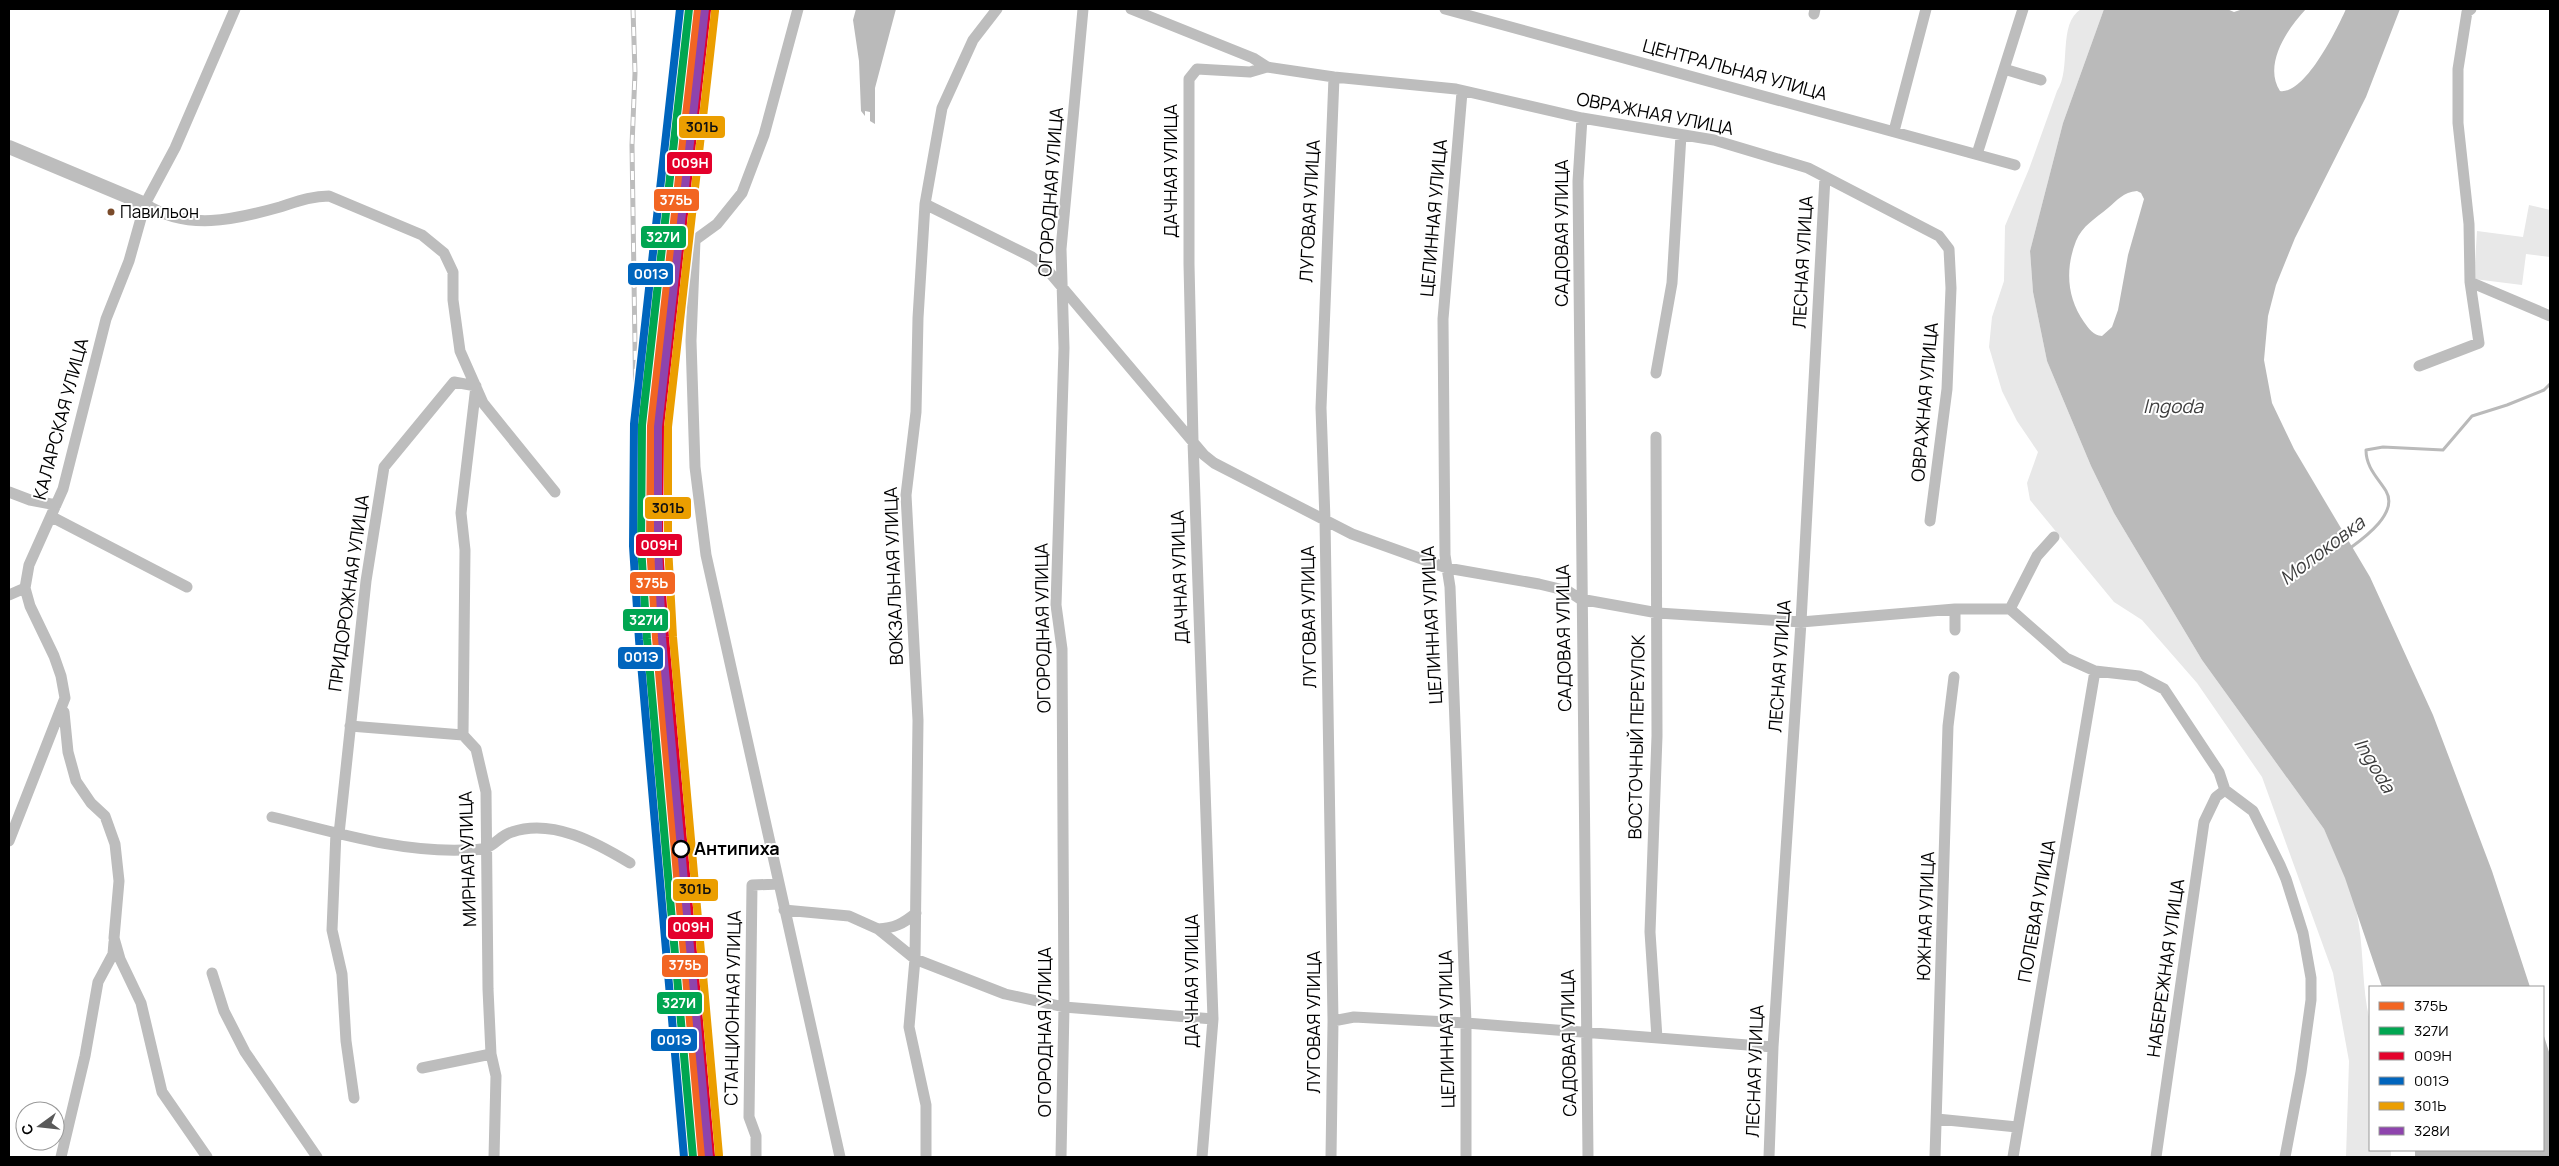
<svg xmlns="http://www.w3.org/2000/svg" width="2559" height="1166" font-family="Manrope,sans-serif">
  <rect width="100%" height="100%" fill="#fff"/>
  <path fill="#e8e8e8" d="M2081,9h23l-41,114 -33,128 3,41 14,69 44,105 23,47 88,147 122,169c14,30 31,64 35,97 5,32 3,64 11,95v129h21v7h-45l3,-96 -16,-88 -71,-196 -65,-94 -55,-63 -28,-18 -84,-102 -3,-17 11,-31 -21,-31 -15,-30 -13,-44 3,-30 12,-36 1,-55 24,-57 28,-78c15,-22 0,-67 24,-82z
    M2529,205l21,5v47l-24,-3 -4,31 -48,-6 3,-48 46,6z"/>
  <path fill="#bababa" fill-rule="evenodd" d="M856,9h40l-21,79v36l-5,-3v-9l-5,-1v5l-4,-5 -2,-50 -6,-41z
    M2104,9h123l7,3 9,-3h63c-19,20 -43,56 -26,82 25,4 57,-62 66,-82h54l-34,88 -71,141 -19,47 -8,31 -4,44 8,43 22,46 76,128 63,138 59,156 38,116h-148l-37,-109 -21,-49 -122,-169 -88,-147 -23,-47 -44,-105 -14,-69 -3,-41 33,-128zM2137,191l4,2 3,6 -16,56 -10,55 -6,17 -10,9c-9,-1 -13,-7 -18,-14 -17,-24 -19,-53 -8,-81 6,-15 20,-23 32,-33 10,-8 15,-16 29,-17z
    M2543,1033l7,22v102h-135v-7h128z"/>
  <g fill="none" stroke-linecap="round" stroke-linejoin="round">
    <path stroke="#bababa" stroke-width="3" d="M2349,549c15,-11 50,-36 37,-58 -9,-14 -20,-24 -20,-41l17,-3 60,3 29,-34 35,-11 37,-15 6,-6"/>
    <path stroke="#bdbdbd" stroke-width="11" d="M798,9l-34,126 -22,58 -25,31 -22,16 -4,101 4,126 11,88 134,602
      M1131,9l122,49 14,9 67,10 122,12 126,29 132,22 94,28 131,68 10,13 2,39 -4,101 -17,132
      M1445,9l570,156
      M2471,9l-4,3 -9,57v54l11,101 1,58 80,34
      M1814,14l1,-5
      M2004,69l37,11
      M1462,92l-19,227 2,236 5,32 16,436v134
      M1582,118l-4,63 10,976
      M1894,131l32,-122
      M1977,154l46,-145
      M145,204c42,27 89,16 135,3 16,-5 31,-11 49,-11l93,39 22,18 9,19v28l7,51 23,52 72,89
      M925,204l107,53 13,10 159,188 10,8 138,71 95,34 92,16 29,7 12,8 78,14 143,9 154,-13h55
      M2419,366l60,-23 -9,-61
      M1656,373l16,-90 9,-148
      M1656,437l1,299 -7,196 7,106
      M9,492l21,8 26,5
      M52,517l135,70
      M9,595l16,-7
      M2010,609l56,49 29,13 44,5 25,13 55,83 6,18 28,21 27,54 6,14 17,54 8,45v22l-10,72 -16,85
      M2010,609l27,-53 17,-19
      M1955,630v-21
      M64,712l4,40 8,29 15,22 14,13 10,28 4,37 -5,57 6,21 21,44 21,89 45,65
      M350,726l113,9
      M272,817c63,15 125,35 191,33 7,0 17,0 23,-2 9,-3 15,-13 26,-16 40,-14 85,11 118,31
      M336,832l-4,98 10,44 4,67 8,57
      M339,834l27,-253 18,-114 70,-85 22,4 -15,127 4,37 -2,185 13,14 10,43 2,197 3,65 5,22 -2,81
      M9,841l56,-143 -4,-22 -7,-20 -24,-50 -5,-18 4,-23 34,-76 43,-170 23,-58 16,-57 30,-56 60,-139
      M784,910l65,6 29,13 37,30 90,35 59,13 149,12
      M878,929c16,-1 25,-5 38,-16
      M212,973l12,38 21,41 72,105
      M1333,1021l21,-4 112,6 307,24
      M422,1068l69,-14
      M1937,1119l80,8
      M61,1157l24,-101 13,-74 15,-28 1,-12
      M756,1157v-21l-7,-19 3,-232 27,-1
      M926,1157v-52l-17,-78 6,-68 3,-239 -12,-225 10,-83 2,-94 7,-114 17,-96 31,-68 24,-31
      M1061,1157l3,-150 -2,-358 -6,-44 8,-257 -3,-99 22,-240
      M1202,1157l11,-138 -20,-578 -4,-177v-185l8,-10 53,3 17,-5
      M1331,1157l2,-136 -8,-501 -4,-112 13,-331
      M1769,1157l4,-110 28,-425 24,-445
      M1935,1157l13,-431 6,-49
      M2013,1157l82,-486
      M2156,1157l48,-335 12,-25 9,-7"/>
    <path stroke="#bdbdbd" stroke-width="14" d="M9,147l136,57"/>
    <g stroke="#bdbdbd" stroke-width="5">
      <path id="rail" d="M633,9l2,64 -3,72 4,268"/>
    </g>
    <use href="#rail" stroke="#fff" stroke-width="3" stroke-dasharray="9" stroke-linecap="butt"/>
    <g stroke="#fff" stroke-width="11">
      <path id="rail-1" d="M698,9l-47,417 -1,120 6,92 46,519"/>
    </g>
    <g stroke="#fff" stroke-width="11">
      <path id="rail-2" d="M689,9l-47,416 -1,121 6,93 46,518"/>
    </g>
    <g stroke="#fff" stroke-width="11">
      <path id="rail-3" d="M707,10l-47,417 -1,119 6,91 46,519"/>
    </g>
    <g stroke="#fff" stroke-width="11">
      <path id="rail-4" d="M680,9l-46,415 -1,122 6,94 45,517"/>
    </g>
    <g stroke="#fff" stroke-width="11">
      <path id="rail-5" d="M715,11l-47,416v119l5,91 46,518"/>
    </g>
    <g stroke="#fff" stroke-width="11">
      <path id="rail-6" d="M705,9l-47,418v119l4,92 47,519"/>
    </g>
    <use href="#rail-1" stroke="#f26522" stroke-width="8"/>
    <use href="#rail-2" stroke="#00a651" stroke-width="8"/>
    <use href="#rail-3" stroke="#e4002b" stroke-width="8"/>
    <use href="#rail-4" stroke="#0065bd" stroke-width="8"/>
    <use href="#rail-5" stroke="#eb9e00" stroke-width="8"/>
    <use href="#rail-6" stroke="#8e44ad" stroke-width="8"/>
  </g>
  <circle fill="#7a4b2a" stroke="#fff" stroke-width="2" cx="111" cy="212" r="4.5"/>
  <circle fill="#fff" stroke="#000" stroke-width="2.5" cx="681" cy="849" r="8"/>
  <g text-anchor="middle" stroke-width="4" stroke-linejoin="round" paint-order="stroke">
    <g font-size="17" fill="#000" stroke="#fff" text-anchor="start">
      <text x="120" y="218">Павильон</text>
    </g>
    <g font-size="18" fill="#000" stroke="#fff">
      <text transform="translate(1735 70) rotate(15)" y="6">ЦЕНТРАЛЬНАЯ УЛИЦА</text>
      <text transform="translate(1655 114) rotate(11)" y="6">ОВРАЖНАЯ УЛИЦА</text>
      <text transform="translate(1171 171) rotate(-90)" y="6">ДАЧНАЯ УЛИЦА</text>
      <text transform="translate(1051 192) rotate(-86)" y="6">ОГОРОДНАЯ УЛИЦА</text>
      <text transform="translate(1310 211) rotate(-87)" y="6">ЛУГОВАЯ УЛИЦА</text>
      <text transform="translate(1434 218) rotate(-85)" y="6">ЦЕЛИННАЯ УЛИЦА</text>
      <text transform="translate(1562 233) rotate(-90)" y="6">САДОВАЯ УЛИЦА</text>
      <text transform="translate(1803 262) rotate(-87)" y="6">ЛЕСНАЯ УЛИЦА</text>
      <text transform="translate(1925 402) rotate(-85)" y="6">ОВРАЖНАЯ УЛИЦА</text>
      <text transform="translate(61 419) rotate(-75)" y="6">КАЛАРСКАЯ УЛИЦА</text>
      <text transform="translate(894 576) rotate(-92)" y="6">ВОКЗАЛЬНАЯ УЛИЦА</text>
      <text transform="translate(1180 577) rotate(-92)" y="6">ДАЧНАЯ УЛИЦА</text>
      <text transform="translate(349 593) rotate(-82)" y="6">ПРИДОРОЖНАЯ УЛИЦА</text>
      <text transform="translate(1309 617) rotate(-91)" y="6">ЛУГОВАЯ УЛИЦА</text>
      <text transform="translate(1432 625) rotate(-93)" y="6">ЦЕЛИННАЯ УЛИЦА</text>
      <text transform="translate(1043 628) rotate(-91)" y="6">ОГОРОДНАЯ УЛИЦА</text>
      <text transform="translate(1564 638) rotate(-91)" y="6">САДОВАЯ УЛИЦА</text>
      <text transform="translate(1780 666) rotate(-86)" y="6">ЛЕСНАЯ УЛИЦА</text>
      <text transform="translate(1637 737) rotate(-89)" y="6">ВОСТОЧНЫЙ ПЕРЕУЛОК</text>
      <text transform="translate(468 859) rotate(-92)" y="6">МИРНАЯ УЛИЦА</text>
      <text transform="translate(2037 911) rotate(-80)" y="6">ПОЛЕВАЯ УЛИЦА</text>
      <text transform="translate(1926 916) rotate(-88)" y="6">ЮЖНАЯ УЛИЦА</text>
      <text transform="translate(2166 968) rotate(-82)" y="6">НАБЕРЕЖНАЯ УЛИЦА</text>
      <text transform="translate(1192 981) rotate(-90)" y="6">ДАЧНАЯ УЛИЦА</text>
      <text transform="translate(733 1008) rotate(-89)" y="6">СТАНЦИОННАЯ УЛИЦА</text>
      <text transform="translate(1314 1022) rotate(-90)" y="6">ЛУГОВАЯ УЛИЦА</text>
      <text transform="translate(1447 1029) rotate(-91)" y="6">ЦЕЛИННАЯ УЛИЦА</text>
      <text transform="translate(1045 1032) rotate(-90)" y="6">ОГОРОДНАЯ УЛИЦА</text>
      <text transform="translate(1569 1043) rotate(-91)" y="6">САДОВАЯ УЛИЦА</text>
      <text transform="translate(1755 1071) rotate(-88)" y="6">ЛЕСНАЯ УЛИЦА</text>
    </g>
    <g font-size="18" font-weight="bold" fill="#000" stroke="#fff" text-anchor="start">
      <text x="694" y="855">Антипиха</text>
    </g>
    <g font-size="19" font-style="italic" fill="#3d3d3d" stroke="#fff">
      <text x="2173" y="413">Ingoda</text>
      <text transform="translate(2322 550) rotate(-37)" y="7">Молоковка</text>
      <text transform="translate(2375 765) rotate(59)" y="7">Ingoda</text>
    </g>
  </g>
  <g stroke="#fff" stroke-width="2">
    <rect x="678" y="115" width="48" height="24" rx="5" fill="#eb9e00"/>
    <rect x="666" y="151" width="47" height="24" rx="5" fill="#e4002b"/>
    <rect x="653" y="188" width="47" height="24" rx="5" fill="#f26522"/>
    <rect x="640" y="225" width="47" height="24" rx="5" fill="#00a651"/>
    <rect x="627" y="262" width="47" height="24" rx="5" fill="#0065bd"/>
    <rect x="644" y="496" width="48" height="24" rx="5" fill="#eb9e00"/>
    <rect x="635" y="533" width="48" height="24" rx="5" fill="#e4002b"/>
    <rect x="629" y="571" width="47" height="24" rx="5" fill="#f26522"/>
    <rect x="622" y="608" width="47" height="24" rx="5" fill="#00a651"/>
    <rect x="617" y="646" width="47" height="24" rx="5" fill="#0065bd"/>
    <rect x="672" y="878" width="47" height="24" rx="5" fill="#eb9e00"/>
    <rect x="667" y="916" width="47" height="24" rx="5" fill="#e4002b"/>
    <rect x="661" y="954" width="48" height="24" rx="5" fill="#f26522"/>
    <rect x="656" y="991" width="47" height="24" rx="5" fill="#00a651"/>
    <rect x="650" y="1028" width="48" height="24" rx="5" fill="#0065bd"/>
  </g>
  <g font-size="14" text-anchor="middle" font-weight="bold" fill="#fff">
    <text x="690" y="168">009Н</text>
    <text x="676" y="205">375Ь</text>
    <text x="663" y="242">327И</text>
    <text x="651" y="279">001Э</text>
    <text x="659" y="550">009Н</text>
    <text x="652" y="588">375Ь</text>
    <text x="646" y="625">327И</text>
    <text x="641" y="662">001Э</text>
    <text x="691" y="932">009Н</text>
    <text x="685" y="970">375Ь</text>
    <text x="679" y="1008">327И</text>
    <text x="674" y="1045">001Э</text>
  </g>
  <g font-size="14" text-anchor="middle" font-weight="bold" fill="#111">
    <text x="702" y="132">301Ь</text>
    <text x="668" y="513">301Ь</text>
    <text x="695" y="894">301Ь</text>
  </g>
  <rect width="2559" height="1166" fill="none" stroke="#000000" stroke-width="20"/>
  <rect x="2369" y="986" width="175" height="165" fill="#ffffff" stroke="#999999"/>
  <rect x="2379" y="1002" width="25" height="8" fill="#f26522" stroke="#999999"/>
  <text x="2414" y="1011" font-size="15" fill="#000000">375Ь</text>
  <rect x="2379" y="1027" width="25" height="8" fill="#00a651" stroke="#999999"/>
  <text x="2414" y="1036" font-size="15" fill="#000000">327И</text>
  <rect x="2379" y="1052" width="25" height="8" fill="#e4002b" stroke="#999999"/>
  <text x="2414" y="1061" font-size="15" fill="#000000">009Н</text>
  <rect x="2379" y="1077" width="25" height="8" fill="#0065bd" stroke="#999999"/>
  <text x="2414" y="1086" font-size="15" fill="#000000">001Э</text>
  <rect x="2379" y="1102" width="25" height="8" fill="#eb9e00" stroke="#999999"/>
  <text x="2414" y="1111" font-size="15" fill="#000000">301Ь</text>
  <rect x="2379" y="1127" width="25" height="8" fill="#8e44ad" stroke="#999999"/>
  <text x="2414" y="1136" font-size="15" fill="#000000">328И</text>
  <g transform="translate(40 1126) rotate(255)"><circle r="24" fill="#ffffff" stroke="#999999"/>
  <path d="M0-4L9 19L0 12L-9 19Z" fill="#595959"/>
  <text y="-8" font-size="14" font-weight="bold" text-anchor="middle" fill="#000000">С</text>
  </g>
</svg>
